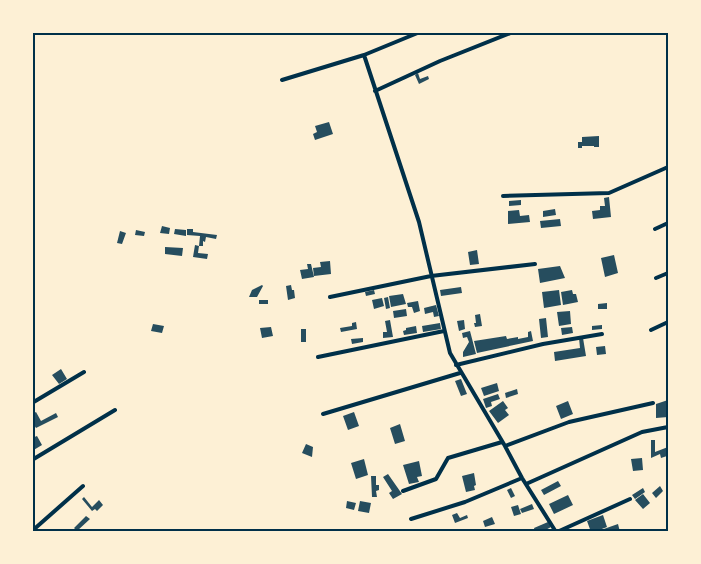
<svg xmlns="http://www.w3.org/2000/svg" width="701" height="564" font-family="'Space Grotesk',sans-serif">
  <rect width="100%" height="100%" fill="#fdf0d5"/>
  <path fill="#264d5e" d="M418,73l2,6 8,-3 1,3 -10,5 -4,-9z
    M329,122l4,12 -18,6 -2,-6 4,-2 -2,-6z
    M599,136v11h-5v-1h-12v2h-4v-6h4v-5z
    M609,197l2,20 -18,2 -1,-8 8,-1v-4h5l-1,-8z
    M521,200v5l-12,1v-5z
    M555,209l1,6 -13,2v-6z
    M519,210l1,6 9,-1 1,7 -22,2v-13z
    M560,219l1,7 -20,2 -1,-7z
    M162,226l8,2 -1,6 -9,-1z
    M175,229l11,1v6l-12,-2z
    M187,229h6v3l24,3 -1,4 -10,-2 -1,5 -2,-1v5h-4l1,-10 -13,-1z
    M136,230l9,2 -1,4 -9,-1z
    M120,231l6,2 -4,11 -5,-1z
    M195,245l4,1 -1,7 10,1 -1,5 -14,-2z
    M165,247l18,1 -1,8 -17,-2z
    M477,250l2,14 -9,1 -2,-13z
    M614,255l4,18 -13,4 -4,-19z
    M330,261l1,13 -17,2 -1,-8 8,-1 -1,-5z
    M307,264h4l3,13 -12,2 -2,-9 8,-1z
    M560,266l5,12 -25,5 -2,-14z
    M262,285l1,1 -6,11h-8l3,-7z
    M291,285l1,5h2l1,8 -7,2 -2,-14z
    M461,287l1,6 -21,3 -1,-6z
    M374,290l1,4 -9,2 -1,-4z
    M559,290l2,15 -17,3 -2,-16z
    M572,290l1,4h3l2,8 -15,3 -2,-13z
    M403,294l3,10 -15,3 -2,-11z
    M388,297l2,11 -4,1 -2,-11z
    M382,298l2,8 -10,3 -2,-9z
    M259,300h9v4h-9z
    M418,301l2,10 -6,2 -2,-6h-4l-1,-4z
    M607,303v6h-9v-5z
    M436,305l3,11 -5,1 -1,-5 -8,2 -1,-6z
    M406,309l1,7 -13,2 -1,-7z
    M570,311l1,13 -12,2 -2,-14z
    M480,314l2,12 -7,1 -1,-4h2l-1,-8z
    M546,318l2,19 -7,1 -2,-19z
    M390,320l3,17 -10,1v-6h4l-2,-11z
    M464,320l1,9 -6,2 -2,-10z
    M356,322l1,7 -16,3 -1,-4 12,-2v-3z
    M440,323l1,6 -18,3 -1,-6z
    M153,324l11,2 -2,7 -11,-2z
    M602,325v4l-10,1v-4z
    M416,326l1,7 -13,2 -1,-4 3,-1v-2z
    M271,327l2,9 -11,2 -2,-10z
    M572,327l1,6 -11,2 -1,-7z
    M301,329h5v13h-5z
    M470,331l6,23 -13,3v-5l6,-10 -2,-5 -4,1 -1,-5z
    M531,331l2,10 -56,12 -3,-12 32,-5 1,3 11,-2v2l10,-2v-5z
    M363,338v4l-11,2 -1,-5z
    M579,338h4l3,18 -31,5 -1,-9 26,-4z
    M605,346l1,8 -9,1 -1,-8z
    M61,369l6,10 -8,5 -7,-9z
    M461,379l6,15 -6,2 -6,-15z
    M497,383l2,8 -15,5 -3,-8z
    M517,389l1,5 -12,4 -1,-5z
    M498,394l2,5 -9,3 1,4 -6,2 -3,-9z
    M668,400v5l-2,1 2,11 -12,1v-14z
    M503,401l5,7 -3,2 4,5 -11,8 -9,-12z
    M568,401l5,13 -12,5 -5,-13z
    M36,412l5,9 15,-8 2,4 -22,11 -4,-6v-8z
    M354,412l5,14 -11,4 -5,-14z
    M400,424l5,17 -10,3 -5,-16z
    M37,436l5,9 -10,6v-4l3,-2 -3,-3v-4z
    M651,440h4v12l13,-5v4l-2,1 1,4 -6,2 -1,-4 -9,4z
    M306,444l7,3 -1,10 -10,-4z
    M642,458l1,12 -10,1 -2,-12z
    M364,459l4,16 -12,4 -5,-16z
    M419,461l3,15 -5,1 2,5 -10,2 -6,-19z
    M474,473l2,12 -2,1 1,4 -9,2 -4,-16z
    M388,474l14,20 -9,5 -4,-6 3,-2 -9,-14z
    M371,476h5v9h3v5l-3,1 1,6h-5z
    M558,481l3,5 -17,9 -3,-5z
    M660,486l3,5 -7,7 -4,-5z
    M511,488l4,8 -4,2 -4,-8z
    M643,488l2,4 -10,7 -3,-4z
    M643,494l7,9 -7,6 -8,-9z
    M568,495l5,10 -19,9 -5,-10z
    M84,497l8,10 7,-7 4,5 -6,6 -2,-2 -3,2 -10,-12z
    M347,501l9,2 -2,7 -8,-2z
    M360,501l11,2 -2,10 -11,-2z
    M532,504l2,5 -12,4 -2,-4z
    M518,505l3,9 -7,2 -3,-9z
    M457,513l3,5 7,-3 1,3 -13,5 -3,-8z
    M603,515l4,12 -13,5h-3l-4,-11z
    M86,516l4,3 -13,12 -3,-3z
    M492,517l3,7 -10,3 -2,-6z
    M548,522l3,5 -9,5h-7l-1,-4z
    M618,524l2,8h-22v-1z"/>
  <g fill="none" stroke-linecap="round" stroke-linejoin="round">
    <path stroke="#003049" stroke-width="4" d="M364,55l55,167 31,131 55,93 17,32 34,54
      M282,80l82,-25 56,-23
      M375,91l65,-30 73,-29
      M503,196l106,-3 59,-26
      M655,229l13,-6
      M656,278l12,-5
      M330,297l101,-21 104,-12
      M651,330l17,-8
      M318,357l126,-26
      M456,365l87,-21 59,-10
      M32,403l52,-31
      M323,414l137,-41
      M505,446l64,-24 84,-19
      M32,460l83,-50
      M526,484l116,-52 26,-5
      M403,491l33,-12 12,-21 54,-16
      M411,519l54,-17 57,-24
      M32,531l51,-45
      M557,532l73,-33"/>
  </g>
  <rect width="701" height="564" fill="none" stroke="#fdf0d5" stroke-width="68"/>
  <rect x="34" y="34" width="633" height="496" fill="none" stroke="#003049" stroke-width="2"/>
</svg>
